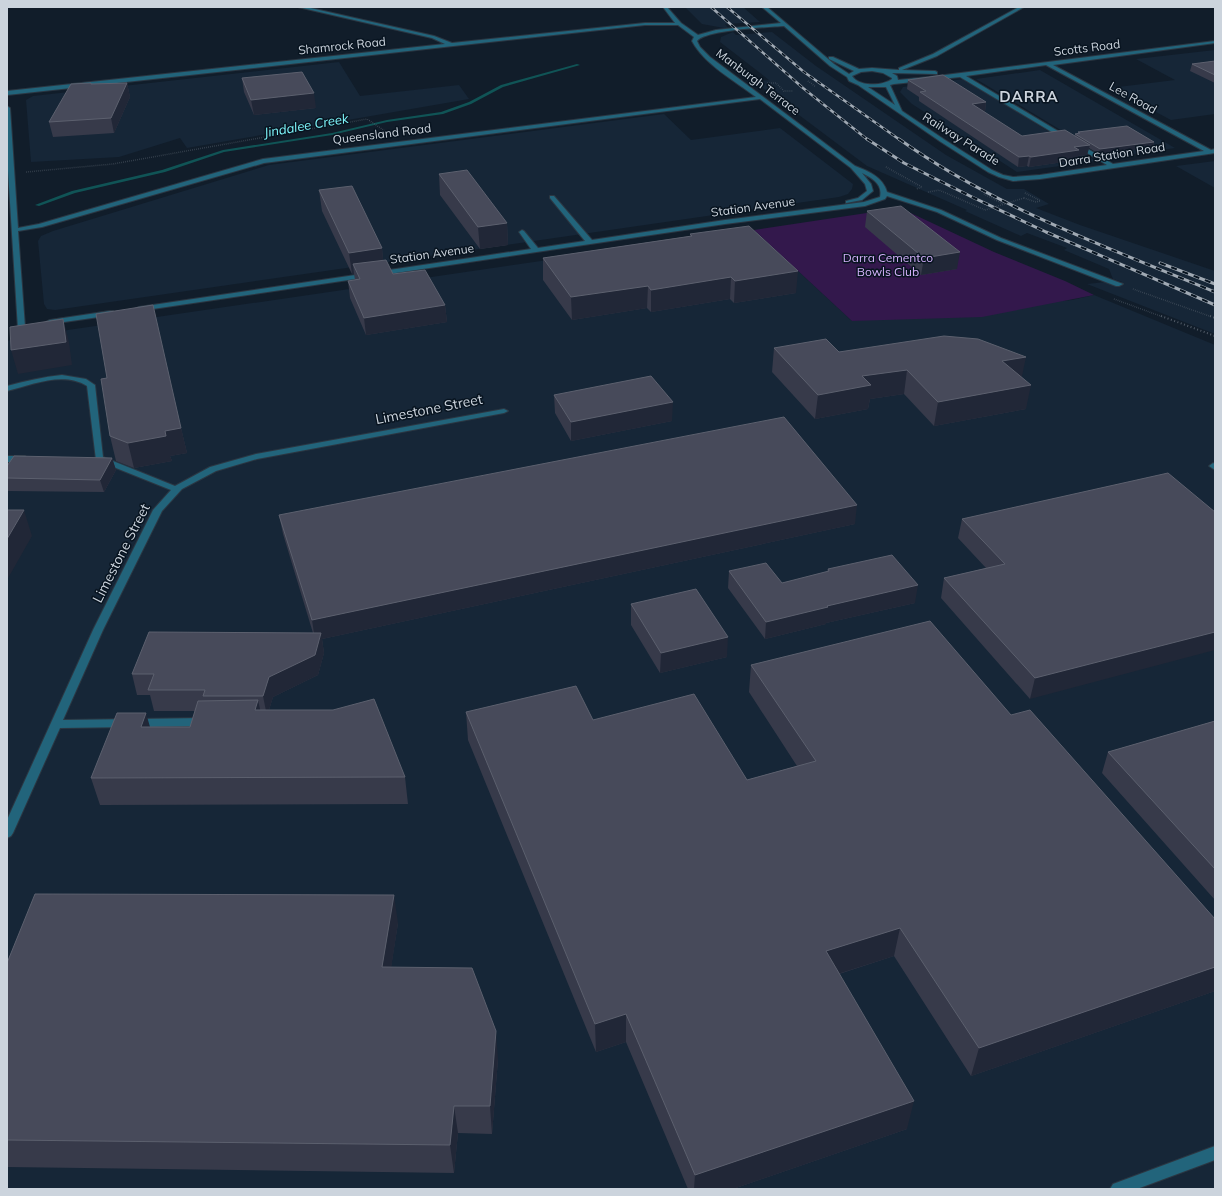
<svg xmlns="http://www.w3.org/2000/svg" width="1222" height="1196" font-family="Mulish,sans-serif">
  <rect width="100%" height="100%" fill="#111d2a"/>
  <path fill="#162637" d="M685,7h58l17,15 -35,2 3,4h-4l-22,-4z
    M733,32l3,3 36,-3 44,34 130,89 61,34h17l25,15 -13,4 44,17 135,46v63l-128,-50 18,-2 11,4 6,-4 -9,-3 -4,-10 -45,-19 3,-2 -40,-15 -6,3 -56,-25 2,-1 -100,-44 -112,-84 14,-2 -49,-38 1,-5z
    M1215,50v64l-44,6 -61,-32 65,-8 -39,-21z
    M339,62l21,34 99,-11 10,14 -282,49 -7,-10 -61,19 -88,5 -5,-62 7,-4z
    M1040,70l135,78 -68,10 -131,-79z
    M964,79l132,82 -79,11 -105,-68 -12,-12 3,-5z
    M664,114l27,26 89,-12 73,56 -1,5 -4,5 -9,3 -784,113 -8,-1 -3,-5 -6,-63 3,-5 12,-5 216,-66z
    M1215,161v27l-39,-22z
    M754,230l98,91 220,-21 22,-5 121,50v844h-1208v-848l13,-4z"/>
  <path fill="#33184c" d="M900,208l94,44 71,29 29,14 -112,22 -130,4 -98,-91z"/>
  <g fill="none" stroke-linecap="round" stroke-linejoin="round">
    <path fill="#105456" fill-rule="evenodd" d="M577,64l3,1 -77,22 -32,17 -28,10 -56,8 -55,13 -108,17 -59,20 -90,21 -36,13 -4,-1 37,-14 90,-21 61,-20 109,-17 55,-13 54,-8 28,-10 32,-17z"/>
    <g stroke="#2b3743" stroke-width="2">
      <path id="minor" d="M298,7h8l128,29 18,7 193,-20h30l-12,-16h4l14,16 17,12 18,-5 65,-7 -19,-16h5l67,57 15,10 5,-3 -25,-12v-2h4l26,12 13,-1 27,2v-2l34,-14 86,-47h5l-87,49 -35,14 33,1 2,1v2l-45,-1 5,3 1,4 31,-3 286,-36v2l-162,22 158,85 4,-1v4l-175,26 -27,2 -14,-4 -11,-5 -47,-30 -83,-57 -9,-4 -2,-4 -17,-11 -46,-40c-16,1 -79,4 -87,15l3,6 10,10 145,109c13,5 28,11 32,26l54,18 60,28 122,46 -4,2h-3l-119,-46 -60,-28 -50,-16 -2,3 -20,7 -140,18 -586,87 -4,-2 4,-2 392,-58 -12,-17 3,-2 2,1 14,17 47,-7 -35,-43v-2h4l38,44 133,-20 139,-18 16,-5c3,-13 -8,-19 -18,-24l9,11 2,7 -11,9 -16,3v-2l12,-3 9,-7 -2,-7 -14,-16 -91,-69 -496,64 -222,64 -24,4 7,96 -4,2h-3l-11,-174v-49l3,2 8,120 21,-4 224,-65 493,-62c-21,-16 -52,-33 -64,-56l2,-4 -16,-12h-33l-638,70v-4l438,-47 -13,-6zM1046,65l158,86 -91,13 -147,-88zM872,71l11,2 9,5v1c-9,7 -33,8 -40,-3l9,-4zM960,77l147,88 -67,10 -27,2 -10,-2 -11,-5 -47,-30 -43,-29 -12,-26 4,-1zM868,87h18l9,18z
        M110,311h3v4l-63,9 -4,-2 4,-2z
        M62,375l24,4 9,6 8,72 72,29 35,-19 46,-13 248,-45 4,2 -4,2 -247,46 -41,12 -34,18 -20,22 -59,119 -40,90 141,-2 4,1 2,3 -2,3 -4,1 -144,2 -47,105 -2,3 -4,2v-18l86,-190 60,-120 18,-20 -75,-30 -9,-74c-24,-15 -55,-1 -80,5v-5c18,-5 36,-9 55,-11z
        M7,456h18l4,3 -4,3h-18z
        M1213,463l2,1v6l-6,-4z
        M1215,1146v14l-78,29h-27l3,-5z"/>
    </g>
    <path stroke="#515b67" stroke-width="1.5" stroke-dasharray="0.5 1.5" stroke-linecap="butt" d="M808,81l8,6
      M767,83h9l8,8h9
      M886,167l36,20 -6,2
      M26,172l87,-8 254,-45 18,12
      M928,192l11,-2 46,20
      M1025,193l16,8
      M984,194l19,10
      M1024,198l12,4 4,-1
      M1133,289l79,28
      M1114,299l49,18"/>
    <path stroke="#515b67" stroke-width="2" stroke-dasharray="1 2.5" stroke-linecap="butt" d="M1161,316l54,20
      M1210,316l5,2"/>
    <use href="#minor" fill="#22647b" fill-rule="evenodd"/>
    <g stroke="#a0a9b3" stroke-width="2.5">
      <path id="rail-far1" d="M711,7l92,81 65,52
        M727,7l77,65 96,68"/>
    </g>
    <g stroke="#a0a9b3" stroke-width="3">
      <path id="rail" d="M867,139l37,24 68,34 74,35 169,73
        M899,139c95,68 208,108 316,153
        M1160,263l55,21"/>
    </g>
    <use href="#rail-far1" stroke="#081420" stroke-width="1.5" stroke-dasharray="4.5" stroke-linecap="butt"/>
    <use href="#rail" stroke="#081420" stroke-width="2" stroke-dasharray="6" stroke-linecap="butt"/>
    <path stroke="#515b67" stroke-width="1.5" stroke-dasharray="0.5 1.5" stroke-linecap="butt" d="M985,210l39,-12"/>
  </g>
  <path fill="#373a4a" d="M1215,61v22l-25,-12 2,-7z
    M242,78l74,30 -62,7 -10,-23z
    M908,80l78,22 -1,10h-1l38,24h53v-2h3v-2l76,10 -1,5 -54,7 -10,-6 -2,7 -9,1 -1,4 -48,7 -2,-1 -9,1 -99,-66v-4l-12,-8z
    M127,83l3,14 -16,36 -61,4 -4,-15 43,-38z
    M439,174l68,49 1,22 -28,4 -40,-54z
    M319,190l63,58 1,12 10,14 52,31 2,17 -81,13 -16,-37 -2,-17 7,-1 -1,-6h-2l-30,-63z
    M867,211l90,58 -36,6 -56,-48z
    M690,234l106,59 -62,10 -4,-4 -79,13 -4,-4 -75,12 -29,-40v-22l147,-22z
    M774,348l65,4 183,26 4,31 -92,17 -30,-32 -34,5 -2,10 -53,10 -43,-47z
    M554,395l118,26 -101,20 -16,-28z
    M181,428l6,25 -17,3 2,5 -38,7 -18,-7 -6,-25z
    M112,458l4,12 -12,22 -97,-1v-25z
    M1168,473l-138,226 -89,-101 3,-20 42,-10 -28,-30 4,-19z
    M279,515l576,9 -533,115 2,14 -6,22 -45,22 -4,13 136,67 3,27 -308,1 -9,-27 59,-51h40l5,-16h-41l-4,-16h-13l-5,-21 181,-41 -30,-99z
    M828,569l87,34 -89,20v1l-61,15 -37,-51 1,-17 53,12 45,-11z
    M631,604l96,53 -67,16 -29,-48z
    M751,665l260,50 204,204v72l-244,85 -77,-120 -55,18 68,155 -174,60h-45l-62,-147 -30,10 -128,-312 -2,-28 127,8 154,60 50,-14 -48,-74z
    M1215,721v179l-113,-127 6,-21z
    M398,923l-7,44 107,92 -6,75 -34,-1 -4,40 -447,-6v-204z"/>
  <path fill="#212737" d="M127,83l3,14 -16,36 -3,-15z
    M314,93l2,15 -62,7 -3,-15z
    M986,102l-1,10 -15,2 2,-10z
    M1154,142l-1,5 -54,7 1,-5z
    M1090,145l-3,10 -9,1 -1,4 -48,7 2,-10 43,-10z
    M1029,156l-2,10 -9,1 1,-10z
    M507,223l1,22 -28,4 -2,-22z
    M382,248l2,22 -31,-6 1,10h-2l-3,-21z
    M960,252l-3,17 -36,6 3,-17z
    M798,271l-2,22 -62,10 1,-22z
    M731,277l-1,22 -79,13v-22z
    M648,286l-1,22 -75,12 -1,-23z
    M445,305l2,17 -81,13 -2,-17z
    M63,319l6,23 3,23 -54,9 -7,-24z
    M1026,357l-5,24 -19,-20z
    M907,370l-3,24 -34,5 -2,10 -53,10 3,-24 44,-19z
    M1031,385l-5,24 -92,17 4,-24z
    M673,402l-1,19 -101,20v-19z
    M181,428l6,25 -17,3 2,5 -38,7 -6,-25 37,-12z
    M112,458l4,12 -12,22 -4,-12z
    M857,505l-2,19 -533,115 2,14 -6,22 -45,22 -6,19 -4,-20 6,-19 46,-37 -3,-20z
    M24,510l8,26 -25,44v-41z
    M918,585l-3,18 -89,20v1l-61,15 1,-17 61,-16z
    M1215,632v18l-185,49 5,-21z
    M728,637l-1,20 -67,16 1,-20z
    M258,700l6,27 -9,-17z
    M146,713l8,28 -13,-14z
    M394,895l4,28 -11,72 -5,-28z
    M900,928l-6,28 -72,23 4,-28z
    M1215,967v24l-244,85 8,-28z
    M626,1014v28l-30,10 -1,-28z
    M496,1031l2,28 -6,75 -2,-28z
    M914,1101l-7,28 -174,60h-39l1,-14z
    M454,1106l4,27 -4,40 -4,-28z"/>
  <path fill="#474a5a" stroke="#5c606e" d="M1215,61v14l-23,-11z
    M302,72l12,21 -63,7 -9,-22z
    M943,75l43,27 -14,2 50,32 43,-6 25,15 -16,2 5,3 -48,7 -2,-1 -10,1 -99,-65 6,-1 -18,-11z
    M91,83v1l36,-1 -16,35 -62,4 22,-38z
    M1127,126l27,16 -54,7 -25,-15 5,-1 -2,-1z
    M467,170l40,53 -29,4 -39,-53z
    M352,186l30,62 -33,5 -30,-63z
    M901,206l59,46 -36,6 -57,-47z
    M749,226l49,45 -63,10 -4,-4 -80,13 -3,-4 -77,11 -28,-39 149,-22 -2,-2z
    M386,260l7,14 32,-4 20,35 -81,13 -16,-37 12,-2 -7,-15z
    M153,305l28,123 -16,3 1,5 -38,7 -18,-7 -9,-57 6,-1 -11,-64z
    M63,319l3,23 -55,8 -1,-23z
    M944,336l34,3 48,18 -24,4 29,24 -93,17 -31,-32 -45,6 9,9 -53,10 -44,-47 52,-9 13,13z
    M651,376l22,26 -102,20 -17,-27z
    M784,417l73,88 -545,115 -33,-105z
    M14,456l98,2 -12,22 -93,-2v-12z
    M1168,473l47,39v120l-180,46 -91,-100 61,-14 -43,-45z
    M7,510h17l-17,29z
    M892,555l26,30 -91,21 1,1 -62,15 -37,-51 37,-8 16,20 47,-12 -1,-2z
    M696,589l32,48 -67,16 -30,-49z
    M930,621l81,94 19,-5 185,209v48l-236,81 -79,-120 -74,23 88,150 -219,74 -69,-161 -31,10 -129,-312 110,-26 17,34 101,-26 53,86 69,-19 -65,-96z
    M149,632l172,1 -6,22 -46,22 -6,19h-60l2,-6h-57l6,-16h-22z
    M374,699l31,78 -314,1 26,-65h29l-5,14h49l8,-26 60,-1 -3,10h78z
    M1215,721v148l-107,-117z
    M35,894l359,1 -12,72 90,1 24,63 -6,75h-36l-4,39 -443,-5v-177z"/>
  <g text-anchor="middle" stroke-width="3" stroke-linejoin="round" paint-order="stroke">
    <g font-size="12" fill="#ccd4dd" stroke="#081420">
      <text transform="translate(342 46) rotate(-6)" y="4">Shamrock Road</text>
      <text transform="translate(1087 48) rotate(-7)" y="4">Scotts Road</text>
      <text transform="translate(758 82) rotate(37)" y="4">Manburgh Terrace</text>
      <text transform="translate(1133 98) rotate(29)" y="4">Lee Road</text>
      <text transform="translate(382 134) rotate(-7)" y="4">Queensland Road</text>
      <text transform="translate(961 139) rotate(32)" y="4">Railway Parade</text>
      <text transform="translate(1112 155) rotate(-9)" y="4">Darra Station Road</text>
      <text transform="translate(753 207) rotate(-8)" y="4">Station Avenue</text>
      <text transform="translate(432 254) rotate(-8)" y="4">Station Avenue</text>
    </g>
    <g font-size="12" fill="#d4b1fb" stroke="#081420">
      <text x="888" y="262">Darra Cementco<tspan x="888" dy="14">Bowls Club</tspan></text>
    </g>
    <g font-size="13" font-style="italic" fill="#7ff7fc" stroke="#081420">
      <text transform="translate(306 125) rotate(-10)" y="5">Jindalee Creek</text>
    </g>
    <g font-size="14" fill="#ccd4dd" stroke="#081420">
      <text transform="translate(429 409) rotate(-11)" y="5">Limestone Street</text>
      <text transform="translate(121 553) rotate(-63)" y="5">Limestone Street</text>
    </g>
    <g font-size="15" font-weight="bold" letter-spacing="1" fill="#ccd4dd" stroke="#081420">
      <text x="1029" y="102">DARRA</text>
    </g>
  </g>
  <rect width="1222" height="1196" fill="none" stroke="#ccd4dd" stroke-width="16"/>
</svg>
